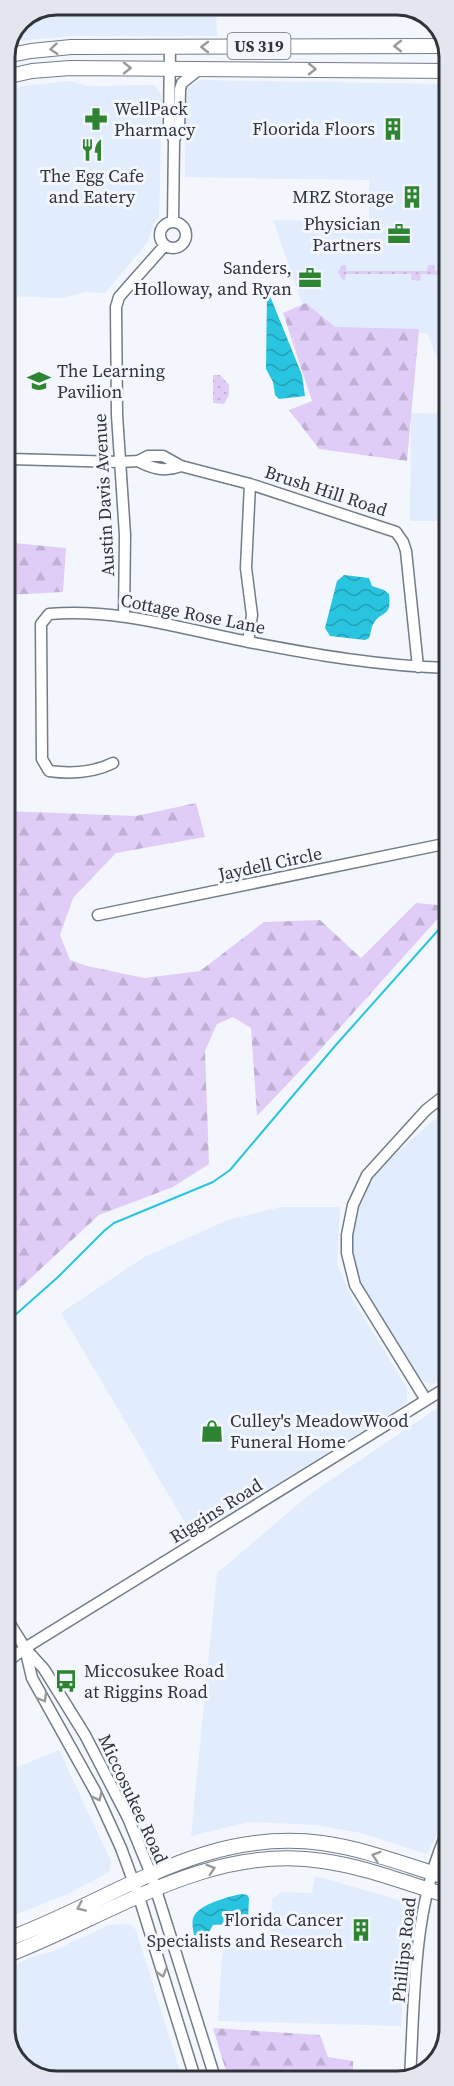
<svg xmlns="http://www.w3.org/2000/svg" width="454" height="2086" font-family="'Source Serif 4',serif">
  <defs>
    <pattern id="green-dots" width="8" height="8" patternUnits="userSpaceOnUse" patternTransform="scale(1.5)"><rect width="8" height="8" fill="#e0cdf7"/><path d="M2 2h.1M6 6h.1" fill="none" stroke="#c0b1d4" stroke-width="1.8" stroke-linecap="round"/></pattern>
    <pattern id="forest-firs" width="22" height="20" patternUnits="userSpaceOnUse" patternTransform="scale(1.5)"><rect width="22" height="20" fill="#e0cdf7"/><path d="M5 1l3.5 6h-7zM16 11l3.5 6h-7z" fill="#c0b1d4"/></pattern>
    <pattern id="water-waves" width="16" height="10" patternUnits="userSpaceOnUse" patternTransform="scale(1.5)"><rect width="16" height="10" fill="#29c4df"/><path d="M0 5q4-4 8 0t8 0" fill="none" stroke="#24a0b6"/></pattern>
  </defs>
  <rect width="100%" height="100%" fill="#f3f7fd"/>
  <path fill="#e1ecfd" d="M57,5h159l1,31h-148l-58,6 9,-22z
    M199,80l250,4v303l-22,-54 -115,-1 -39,-112 96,1v-41l-184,-3 1,-88z
    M68,81l20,5 66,-1 8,11 -3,122 -5,5 -7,20 -42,50 -20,-1 -22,6 -54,-2v-110h-4v-94l18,-6z
    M411,413l38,1v107h-39z
    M449,1107v268l-15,9 -8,-1 -9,-8 -60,-95 -6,-36 6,-41 11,-21 25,-26z
    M281,1207h59l-3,57 16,36 54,88v15l-214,133 -132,-223 83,-56 84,-37z
    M449,1400v414l-22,40 -66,-21 -45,-8 -67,-3 -58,14 26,-263 93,-79z
    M59,1750l52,111 -2,11 -41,22 -63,25v-147z
    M315,1876l84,24 9,7 -7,119 -183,-5 4,-66 4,-9 36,1 8,-9 2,-39 10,-7 30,1z
    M122,1924l9,1 5,5 47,151h-132l-31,-15 -15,-27v-70l27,-12 19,-5 58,-27z"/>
  <path fill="url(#green-dots)" d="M342,265h4v6h81l1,-6h6l1,6h14v4l-28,-1 -1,7 -8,-1 -1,-6h-65l-1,6 -3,-1 -4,-7z
    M213,375h7l9,10v10l-5,9 -11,-1z"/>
  <path fill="url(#forest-firs)" d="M306,303l29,24 84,2 -12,132 -88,-12 -30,-39 23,-9 -29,-88z
    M14,543l52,5 -3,44 -58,3v-37z
    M196,803l9,34 -89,16 -43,45 -13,37 10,25 17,6 57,12 56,-7 64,-49 56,-2 41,38 55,-55 33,3 -129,144 -63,66 -6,-88 -18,-11 -16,7 -12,27 4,113 -36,23 -74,28 -94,87v-491l131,5z
    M213,2028l107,7 8,22 25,4v20h-124z"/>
  <path fill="url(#water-waves)" d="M267,293l3,3 32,79 3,21 -26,3 -4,-4 -2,-13 -7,-13z
    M344,575l25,3 3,8 12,4 5,4c3,24 -7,16 -15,29 -3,3 -3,11 -5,15l-4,2 -35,-4 -5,-8 12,-47z
    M242,1894l5,1 2,3 -1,22 -2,3 -33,2 -11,19 -4,2 -2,-1c-1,-8 -6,-22 -2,-29 6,-12 36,-20 48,-22z"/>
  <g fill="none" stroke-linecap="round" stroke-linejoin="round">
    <path stroke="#29c4df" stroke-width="2" d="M5,1324l53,-47 46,-46 10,-8 99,-41 17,-12 105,-124 114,-128"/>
    <g stroke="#737c89" stroke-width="13">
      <path id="minor" d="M170,47l-1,80 5,13
        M160 235a13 13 0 1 1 26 0a13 13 0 1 1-26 0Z
        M173,222l1,-82 5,-11 1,-40 2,-6 19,-15
        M5,455l5,4 110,3 18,-1 10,-5h15l18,10 69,18 146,48 7,10 3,9 12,116
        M138,461c15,8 27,11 43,5
        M124,616l1,-81 -8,-120 -1,-108 3,-10 46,-52
        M248,642l4,-27 -6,-47 4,-84
        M113,763c-20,10 -42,11 -64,8l-7,-12 -1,-135 8,-10c69,-6 133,15 200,28 66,13 132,24 200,26
        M98,915l351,-72
        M426,1400l-71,-115 -8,-32v-18l6,-30 14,-30 59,-65 23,-18
        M5,1616l20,32 19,21 41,66 43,83 23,56 65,207
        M25,1648l7,30 63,113 26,57 18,49 57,184
        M5,1670l6,-11 14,-11 424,-262
        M410,2078c5,-85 2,-171 39,-250"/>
    </g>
    <g stroke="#737c89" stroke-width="16">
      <path id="major" d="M5,56l26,-5 40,-4 377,-1
        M5,77l27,-6 38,-3 379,3
        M5,1940c108,-39 196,-113 317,-97 44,6 86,23 127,35
        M5,1956c103,-39 203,-113 318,-95 43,6 85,23 126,35"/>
    </g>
    <use href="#minor" stroke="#fff" stroke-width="10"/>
    <use href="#major" stroke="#fff" stroke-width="14"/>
  </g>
  <defs><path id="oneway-chevron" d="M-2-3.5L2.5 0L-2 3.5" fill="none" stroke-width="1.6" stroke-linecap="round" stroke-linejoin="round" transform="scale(1.5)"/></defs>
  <g stroke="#989a9c">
    <use href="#oneway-chevron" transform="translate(398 46) rotate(-180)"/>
    <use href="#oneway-chevron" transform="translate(205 47) rotate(180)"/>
    <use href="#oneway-chevron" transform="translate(54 49) rotate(175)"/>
    <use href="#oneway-chevron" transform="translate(127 68)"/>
    <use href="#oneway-chevron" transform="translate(312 69) rotate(1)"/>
    <use href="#oneway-chevron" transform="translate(43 1698) rotate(60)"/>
    <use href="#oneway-chevron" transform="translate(98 1797) rotate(64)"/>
    <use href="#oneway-chevron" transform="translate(376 1856) rotate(-163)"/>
    <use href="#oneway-chevron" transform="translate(211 1869) rotate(-18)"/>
    <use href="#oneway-chevron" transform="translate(81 1907) rotate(156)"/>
    <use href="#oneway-chevron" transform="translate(162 1973) rotate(73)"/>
  </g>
  <defs>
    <g id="pharmacy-bare" transform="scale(1.8)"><path d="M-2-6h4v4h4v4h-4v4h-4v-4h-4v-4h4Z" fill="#2e8431" stroke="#f3f7fd" stroke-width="2.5" paint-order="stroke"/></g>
    <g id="building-bare" transform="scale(1.8)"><path d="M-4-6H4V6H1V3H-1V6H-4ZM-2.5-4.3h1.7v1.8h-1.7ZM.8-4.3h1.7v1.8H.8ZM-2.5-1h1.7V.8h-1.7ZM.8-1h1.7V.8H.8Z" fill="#2e8431" stroke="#f3f7fd" stroke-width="2.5" paint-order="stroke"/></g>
    <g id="restaurant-bare" transform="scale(1.8)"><path d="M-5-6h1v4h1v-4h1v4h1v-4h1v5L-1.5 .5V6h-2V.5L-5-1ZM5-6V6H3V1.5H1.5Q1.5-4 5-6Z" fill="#2e8431" stroke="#f3f7fd" stroke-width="2.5" paint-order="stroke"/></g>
    <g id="office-bare" transform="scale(1.8)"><path d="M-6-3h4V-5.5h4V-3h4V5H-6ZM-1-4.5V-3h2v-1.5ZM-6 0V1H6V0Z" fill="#2e8431" stroke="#f3f7fd" stroke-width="2.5" paint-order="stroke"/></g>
    <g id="school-bare" transform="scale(1.8)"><path d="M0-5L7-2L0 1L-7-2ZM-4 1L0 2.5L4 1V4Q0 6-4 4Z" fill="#2e8431" stroke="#f3f7fd" stroke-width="2.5" paint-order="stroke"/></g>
    <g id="shop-bare" transform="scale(1.8)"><path d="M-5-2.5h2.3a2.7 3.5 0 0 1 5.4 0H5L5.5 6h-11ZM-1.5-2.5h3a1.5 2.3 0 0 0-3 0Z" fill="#2e8431" stroke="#f3f7fd" stroke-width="2.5" paint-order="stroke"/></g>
    <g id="bus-bare" transform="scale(1.8)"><path d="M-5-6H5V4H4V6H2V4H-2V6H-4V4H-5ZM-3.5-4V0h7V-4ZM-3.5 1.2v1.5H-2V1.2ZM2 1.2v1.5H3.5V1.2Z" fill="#2e8431" stroke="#f3f7fd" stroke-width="2.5" paint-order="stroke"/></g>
  </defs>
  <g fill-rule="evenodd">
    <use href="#pharmacy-bare" x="96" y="119"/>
    <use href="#building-bare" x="393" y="129"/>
    <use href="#restaurant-bare" x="92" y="150"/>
    <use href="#building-bare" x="412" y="197"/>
    <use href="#office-bare" x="399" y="234"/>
    <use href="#office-bare" x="310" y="278"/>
    <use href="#school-bare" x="39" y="381"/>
    <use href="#shop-bare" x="212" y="1431"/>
    <use href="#bus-bare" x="66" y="1681"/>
    <use href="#building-bare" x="361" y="1930"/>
  </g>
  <g text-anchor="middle" stroke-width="6" stroke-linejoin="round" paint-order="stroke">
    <rect fill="#f3f7fd" stroke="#6a6e74" stroke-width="1.5" x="227.5" y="33" width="63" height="26" rx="4.5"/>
    <g font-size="16" font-weight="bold" fill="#30343a">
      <text x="259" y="52">US 319</text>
    </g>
    <g font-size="18" fill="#30343a" stroke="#f3f7fd" text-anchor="end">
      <text x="114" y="115" text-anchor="start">WellPack<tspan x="114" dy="21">Pharmacy</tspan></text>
      <text x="375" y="135">Floorida Floors</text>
      <text x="92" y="182" text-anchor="middle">The Egg Cafe<tspan x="92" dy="21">and Eatery</tspan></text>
      <text x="394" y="203">MRZ Storage</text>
      <text x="381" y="230">Physician<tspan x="381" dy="21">Partners</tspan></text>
      <text x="292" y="274">Sanders,<tspan x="292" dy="21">Holloway, and Ryan</tspan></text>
      <text x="57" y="377" text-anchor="start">The Learning<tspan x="57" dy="21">Pavilion</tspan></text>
      <text x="230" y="1427" text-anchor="start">Culley's MeadowWood<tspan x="230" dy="21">Funeral Home</tspan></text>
      <text x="84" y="1677" text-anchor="start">Miccosukee Road<tspan x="84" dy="21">at Riggins Road</tspan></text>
      <text x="343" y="1926">Florida Cancer<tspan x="343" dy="21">Specialists and Research</tspan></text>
    </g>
    <g font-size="18" fill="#30343a" stroke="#f3f7fd">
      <text transform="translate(326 491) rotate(18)" y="6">Brush Hill Road</text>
      <text transform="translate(104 495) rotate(-93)" y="6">Austin Davis Avenue</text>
      <text transform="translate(193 614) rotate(11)" y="6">Cottage Rose Lane</text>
      <text transform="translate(270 864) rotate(-12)" y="6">Jaydell Circle</text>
      <text transform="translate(216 1511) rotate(-32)" y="6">Riggins Road</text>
      <text transform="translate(133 1799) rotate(65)" y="6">Miccosukee Road</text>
      <text transform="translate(404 1950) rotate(-84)" y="6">Phillips Road</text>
    </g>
  </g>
  <path d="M0 0H454V2086H0ZM57 15H397A42 42 0 0 1 439 57V2029A42 42 0 0 1 397 2071H57A42 42 0 0 1 15 2029V57A42 42 0 0 1 57 15Z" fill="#e3e7ed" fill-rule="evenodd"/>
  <path fill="none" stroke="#30343a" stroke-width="3" d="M57 15H397A42 42 0 0 1 439 57V2029A42 42 0 0 1 397 2071H57A42 42 0 0 1 15 2029V57A42 42 0 0 1 57 15Z"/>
</svg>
